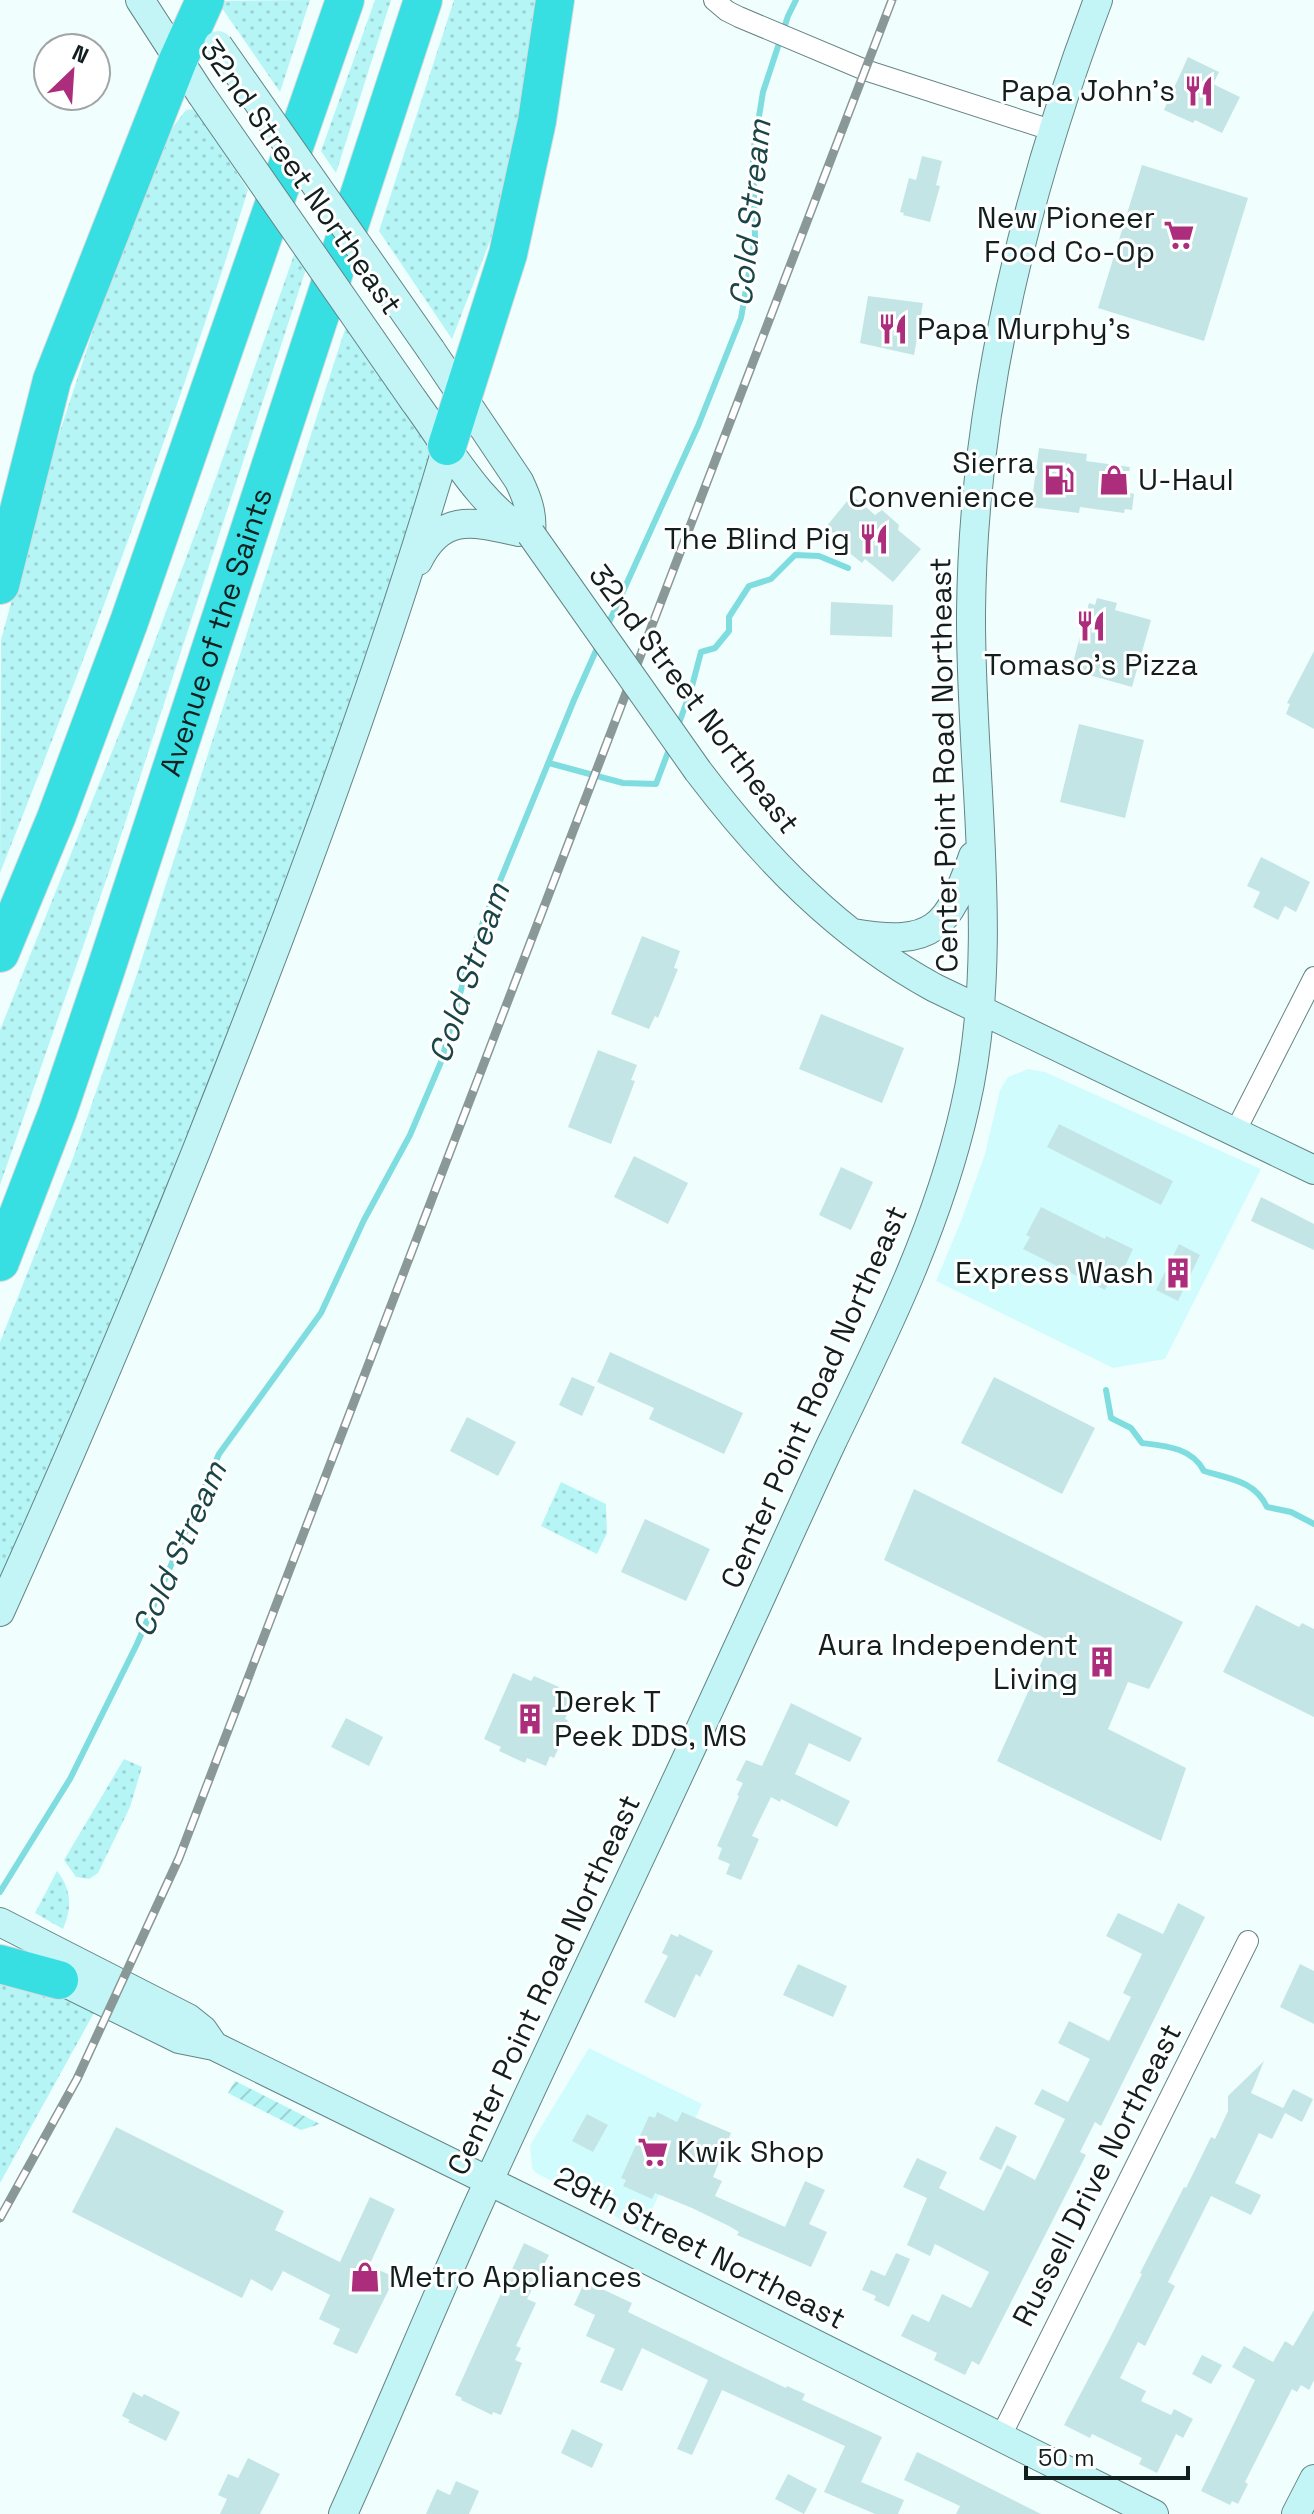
<svg xmlns="http://www.w3.org/2000/svg" width="1314" height="2514" font-family="'Space Grotesk',sans-serif">
  <defs>
    <pattern id="grass-dots" width="8" height="8" patternUnits="userSpaceOnUse" patternTransform="scale(2)"><rect width="8" height="8" fill="#b5f5f6"/><path d="M2 2h.1M6 6h.1" fill="none" stroke="#9bd2d2" stroke-width="1.8" stroke-linecap="round"/></pattern>
    <pattern id="garden-furrows" width="10" height="10" patternUnits="userSpaceOnUse" patternTransform="scale(2)"><rect width="10" height="10" fill="#b5f5f6"/><path d="M-1 1l2-2M0 10L10 0M9 11l2-2" fill="none" stroke="#9bd2d2"/></pattern>
  </defs>
  <rect width="100%" height="100%" fill="#f1fefe"/>
  <path fill="#d1fcfd" d="M1028,1069l17,3 216,97 -96,190 -52,9 -177,-87 25,-60 24,-67 15,-64 8,-13z
    M589,2048l113,56 -61,129 -48,-31 -57,-29 -4,-5 -2,-23z"/>
  <path fill="url(#grass-dots)" d="M310,0l-30,92 -63,-91z
    M375,0h16l-55,173 -15,-22z
    M454,0h88l-33,192 -57,147 -73,-108z
    M196,109l52,81c-72,232 -159,458 -248,683l1,-233 47,-172 57,-174 61,-158 20,-26z
    M295,252l11,17 -195,597 -111,319v-155l134,-333 79,-211z
    M346,326l91,131c-61,179 -122,359 -191,536 -77,197 -161,391 -246,585v-236l73,-184 64,-184z
    M561,1482l45,22 1,29 -10,21 -56,-28z
    M124,1759l18,8 -12,40 -32,66 -9,6 -13,-2 -12,-17z
    M57,1871c15,19 15,37 6,58l-28,-16z
    M0,1979l64,18 31,14 -95,172z"/>
  <path fill="url(#garden-furrows)" d="M235,2081l85,43 -19,6 -73,-37z"/>
  <g fill="none" stroke-linecap="round" stroke-linejoin="round">
    <path stroke="#7fdde0" stroke-width="6" d="M606,629l92,-203 43,-108 14,-80 -2,-85 10,-61 25,-76 8,-16
      M678,726l13,-36 10,-38 14,-4 14,-17v-14l20,-31 22,-7 24,-24 24,1 29,12
      M549,763l74,20 33,1 14,-37
      M1106,1390l5,28 20,10 11,15c25,3 50,5 62,28 26,8 51,10 63,36l24,5 23,12
      M0,1892l70,-113 67,-135 82,-190 102,-141 43,-93 46,-85 31,-73 32,-115 101,-247 24,-54"/>
  </g>
  <path fill="#c4e5e5" d="M1188,57l31,15 -6,12 27,13 -18,36 -27,-13 -2,3 -29,-13z
    M922,156l20,5 -6,24 4,1 -10,36 -27,-7 1,-2 -4,-1 9,-34 7,2z
    M1142,165l106,33 -44,143 -106,-33z
    M868,296l55,7 -3,17h4l-3,19 -4,-1 -3,17 -54,-12z
    M1039,448l48,6 -1,7 44,6 -4,25 8,2 -2,16 -7,-1 -1,4 -44,-6 -1,6 -48,-6z
    M852,495l23,20 7,-5 17,15 -1,5 23,19 -28,33 -28,-23 -3,4 -15,-12 3,-4 -24,-20z
    M1097,598l20,5 -2,7 36,10 -19,67 -61,-17 18,-67 6,2z
    M831,602l62,3 -1,32 -62,-2z
    M1314,651v78l-28,-15 4,-10 -3,-1z
    M1079,724l65,16 -19,78 -65,-16z
    M1261,857l49,25 -14,30 -11,-6 -7,14 -25,-13 7,-15 -13,-6z
    M642,936l38,15 -6,17 4,1 -20,49 -3,-2 -6,13 -38,-15z
    M821,1014l83,34 -22,55 -83,-34z
    M598,1050l39,15 -6,15 4,1 -24,63 -43,-17z
    M1059,1124l114,57 -12,24 -114,-58z
    M634,1156l54,27 -20,41 -54,-27z
    M841,1167l32,15 -22,48 -32,-15z
    M1261,1197l53,27v26l-63,-29z
    M1041,1207l64,32 1,-3 27,13 -15,32 -6,-3 -7,12 -82,-41 7,-12 -4,-2z
    M1179,1244l21,11 -22,46 -22,-11z
    M610,1352l133,61 -19,41 -75,-35 5,-11 -57,-26z
    M572,1377l23,10 -13,29 -23,-11z
    M994,1377l101,51 -33,66 -101,-51z
    M467,1417l49,25 -18,34 -48,-25z
    M914,1489l269,133 -34,67 -21,-7 -20,47 78,39 -25,73 -164,-80 54,-120 -167,-81z
    M645,1519l65,30 -24,52 -65,-29z
    M1256,1605l43,22 3,-4 12,6v88l-91,-45z
    M513,1673l18,8 3,-5 25,11 -3,6 17,7 -8,19 3,1 -5,12 2,1 -11,25 -4,-2 -4,10 -19,-8 -2,5 -26,-12 2,-4 -17,-8z
    M791,1703l71,35 -12,24 -41,-19 -14,31 55,27 -13,26 -56,-28 -1,3 -9,-5 -19,39 7,3 -18,41 -15,-6 4,-10 -12,-5 4,-11 -5,-2 22,-50 -2,-1 6,-12 -7,-3 10,-20 16,6z
    M346,1718l37,19 -14,29 -38,-19z
    M1178,1903l27,14 -104,209 -6,-4 -15,30 6,3 -107,210 -7,-4 -7,14 -31,-15 3,-7 -36,-17 11,-22 17,8 13,-28 29,14 18,-36 -54,-28 -5,12 -23,-11 20,-47 -24,-11 14,-29 30,14 -8,16 45,23 23,-46 28,15 30,-61 -31,-15 8,-15 26,13 22,-43 -32,-16 11,-22 40,20 22,-44 -8,-4 19,-39 -36,-18 12,-23 45,21z
    M671,1934l7,3 1,-3 34,17 -13,26 -4,-3 -21,44 -31,-16 24,-46 -6,-3z
    M798,1964l49,22 -14,31 -50,-22z
    M1300,1964l14,7v53l-34,-17z
    M1264,2061l-13,32 32,15 10,-19 20,10 -11,23 -17,-9 -13,26 -13,-6 -24,50 26,12 -10,20 -40,-19 -43,86 7,4 -30,60 -7,-4 -18,36 26,13 -5,10 30,14 3,-6 19,10 -10,19 -7,-4 -19,39 -18,-9 3,-6 -50,-24 -2,4 -26,-13 46,-87 32,-64 -2,-1 44,-86 2,1 25,-51 4,2 13,-28v-15z
    M657,2112l20,10 5,-10 49,21 -18,44 9,4 -7,15 70,31 20,-46 20,9 -16,34 18,8 -16,35 -74,-32 2,-3 -10,-6 -37,-18 -37,-15 -3,6 -29,-13 3,-6 -5,-2 28,-62 6,2z
    M587,2114l21,11 -15,27 -21,-11z
    M996,2126l21,10 -16,34 -22,-11z
    M116,2127l168,84 -9,19 65,32 30,-65 25,12 -26,57 26,11 -38,77 -24,-10 7,-15 -21,-10 11,-24 -47,-24 -11,20 -21,-12 -9,19 -170,-86z
    M524,2243l25,12 -22,44 9,4 -20,43 5,2 -6,12 7,3 -21,52 -8,-3 -1,3 -31,-15 1,-2 -7,-3z
    M896,2253l14,6 -21,48 -15,-7 2,-4 -14,-6 9,-20 14,6z
    M585,2281l47,22 -4,9 158,76 1,-2 18,8 -3,6 80,37 -21,45 43,18 -6,14h-23l-51,-22 21,-46 -123,-56 -30,65 -15,-6 31,-69 -66,-32 -20,43 -22,-9 15,-33 -29,-13 9,-21 -21,-10z
    M1314,2310v70l-5,10 -8,-5 -4,7 -5,-3 -47,93 3,2 -10,20 -6,-3 -2,4 -29,-14 54,-111 -23,-13 12,-21 29,16 12,-21 8,5z
    M1202,2355l20,10 -11,19 -19,-10z
    M133,2392l9,5 2,-3 36,18 -14,29 -38,-19 2,-2 -8,-4z
    M572,2429l31,15 -11,24 -31,-15z
    M917,2452l23,11 101,51h-85l4,-8 -56,-26z
    M248,2458l32,16 -20,40h-40l7,-15 -9,-4 10,-21 10,4z
    M788,2474l29,15 -13,25 -29,-15z
    M456,2481l23,10 -10,23h-43l11,-25 13,6z"/>
  <g fill="none" stroke-linecap="round" stroke-linejoin="round">
    <g stroke="#668485" stroke-width="22">
      <path id="street" d="M714,0l13,11 12,6 126,53 189,61
        M1235,1132l79,-155
        M1001,2436l247,-495"/>
    </g>
    <g stroke="#668485" stroke-width="30">
      <path id="secondary" d="M140,0l61,94
        M431,350l88,131c9,19 14,33 12,53
        M414,401c32,43 69,111 117,133
        M418,561c24,-49 56,-39 101,-29
        M698,771c66,87 141,165 237,217l379,182
        M853,933c81,14 95,-5 120,-77
        M0,1612c90,-199 174,-400 252,-603 72,-186 139,-372 195,-563
        M0,1922l188,96 15,12 11,16
        M41,1971l138,68 35,7 358,176 582,292
        M343,2514c46,-102 88,-205 134,-307 85,-187 175,-371 260,-558 32,-69 63,-139 95,-207 53,-109 106,-216 133,-335 37,-160 5,-331 6,-494 2,-208 54,-419 127,-613
        M1296,2514l18,-35"/>
    </g>
    <g stroke="#d9dbdb" stroke-width="40">
      <g id="highway">
        <path d="M447,446l61,-192 29,-133 18,-121"/>
        <path d="M0,585l52,-205 126,-320 27,-60"/>
        <path d="M0,953l56,-135 73,-196 216,-622"/>
        <path id="s1" d="M0,1262l58,-151 47,-139 318,-972"/>
        <path d="M0,1964l59,16"/>
      </g>
    </g>
    <use href="#street" stroke="#fff" stroke-width="20"/>
    <use href="#secondary" stroke="#c3f5f6" stroke-width="28"/>
    <use href="#highway" stroke="#37dee2" stroke-width="38"/>
    <g stroke="#8b9898" stroke-width="9">
      <path id="rail" d="M0,2218l77,-139 102,-221 713,-1858"/>
    </g>
    <use href="#rail" stroke="#fff" stroke-width="6" stroke-dasharray="18" stroke-linecap="butt"/>
    <g stroke="#668485" stroke-width="30" stroke-linecap="butt">
      <path id="secondary-bridge" d="M218,45l213,305
        M201,94l213,307
        M531,534l167,237"/>
    </g>
    <use href="#secondary-bridge" stroke="#c3f5f6" stroke-width="28"/>
  </g>
  <defs>
    <g id="restaurant-bare" transform="scale(2.4)"><path d="M-5-6h1v4h1v-4h1v4h1v-4h1v5L-1.5 .5V6h-2V.5L-5-1ZM5-6V6H3V1.5H1.5Q1.5-4 5-6Z" fill="#ac2d7c" stroke="#fff" stroke-width="2.5" paint-order="stroke"/></g>
    <g id="supermarket-bare" transform="scale(2.4)"><path d="M-6-5.5h2.5l.6 2H6L4.5 2H-2.5L-4.4-4H-6ZM-1.5 3.2a1.3 1.3 0 1 0 .1 0ZM3 3.2a1.3 1.3 0 1 0 .1 0Z" fill="#ac2d7c" stroke="#fff" stroke-width="2.5" paint-order="stroke"/></g>
    <g id="fuel-bare" transform="scale(2.4)"><path d="M-5.5-6h7V0h2V4h1.3V-2.5L3-4.5l.8-.8L6-3V5H2.5V1h-1V6h-7ZM-4.2-4.7v3.2H.2V-4.7Z" fill="#ac2d7c" stroke="#fff" stroke-width="2.5" paint-order="stroke"/></g>
    <g id="shop-bare" transform="scale(2.4)"><path d="M-5-2.5h2.3a2.7 3.5 0 0 1 5.4 0H5L5.5 6h-11ZM-1.5-2.5h3a1.5 2.3 0 0 0-3 0Z" fill="#ac2d7c" stroke="#fff" stroke-width="2.5" paint-order="stroke"/></g>
    <g id="building-bare" transform="scale(2.4)"><path d="M-4-6H4V6H1V3H-1V6H-4ZM-2.5-4.3h1.7v1.8h-1.7ZM.8-4.3h1.7v1.8H.8ZM-2.5-1h1.7V.8h-1.7ZM.8-1h1.7V.8H.8Z" fill="#ac2d7c" stroke="#fff" stroke-width="2.5" paint-order="stroke"/></g>
  </defs>
  <g fill-rule="evenodd">
    <use href="#restaurant-bare" x="1199" y="91"/>
    <use href="#supermarket-bare" x="1179" y="235"/>
    <use href="#restaurant-bare" x="893" y="329"/>
    <use href="#fuel-bare" x="1059" y="480"/>
    <use href="#shop-bare" x="1114" y="480"/>
    <use href="#restaurant-bare" x="874" y="539"/>
    <use href="#restaurant-bare" x="1091" y="626"/>
    <use href="#building-bare" x="1178" y="1273"/>
    <use href="#building-bare" x="1102" y="1662"/>
    <use href="#building-bare" x="530" y="1719"/>
    <use href="#supermarket-bare" x="653" y="2152"/>
    <use href="#shop-bare" x="365" y="2277"/>
  </g>
  <g text-anchor="middle" stroke-width="6" stroke-linejoin="round" paint-order="stroke">
    <g font-size="30" fill="#121f1f" stroke="#fff" text-anchor="end">
      <text x="1175" y="101">Papa John's</text>
      <text x="1155" y="228">New Pioneer<tspan x="1155" dy="34">Food Co-Op</tspan></text>
      <text x="917" y="339" text-anchor="start">Papa Murphy's</text>
      <text x="1035" y="473">Sierra<tspan x="1035" dy="34">Convenience</tspan></text>
      <text x="1138" y="490" text-anchor="start">U-Haul</text>
      <text x="850" y="549">The Blind Pig</text>
      <text x="1091" y="675" text-anchor="middle">Tomaso's Pizza</text>
      <text x="1154" y="1283">Express Wash</text>
      <text x="1078" y="1655">Aura Independent<tspan x="1078" dy="34">Living</tspan></text>
      <text x="554" y="1712" text-anchor="start">Derek T<tspan x="554" dy="34">Peek DDS, MS</tspan></text>
      <text x="677" y="2162" text-anchor="start">Kwik Shop</text>
      <text x="389" y="2287" text-anchor="start">Metro Appliances</text>
    </g>
    <g font-size="30" fill="#121f1f" stroke="#fff">
      <text transform="translate(301 177) rotate(55)" y="10">32nd Street Northeast</text>
      <text dy="10" stroke="none"><textPath href="#s1" startOffset="666">Avenue of the Saints</textPath></text>
      <text transform="translate(694 699) rotate(53)" y="10">32nd Street Northeast</text>
      <text transform="translate(944 765) rotate(-91)" y="10">Center Point Road Northeast</text>
      <text transform="translate(814 1397) rotate(-66)" y="10">Center Point Road Northeast</text>
      <text transform="translate(544 1985) rotate(-65)" y="10">Center Point Road Northeast</text>
      <text transform="translate(1097 2175) rotate(-63)" y="10">Russell Drive Northeast</text>
      <text transform="translate(700 2248) rotate(27)" y="10">29th Street Northeast</text>
    </g>
    <g font-size="32" font-style="italic" fill="#194547" stroke="#fff">
      <text transform="translate(750 213) rotate(-84)" y="11">Cold Stream</text>
      <text transform="translate(469 973) rotate(-71)" y="11">Cold Stream</text>
      <text transform="translate(179 1549) rotate(-66)" y="11">Cold Stream</text>
    </g>
  </g>
  <g transform="translate(72 72) rotate(25)"><circle r="38" fill="#ffffff" stroke="#a0a5a5" stroke-width="2"/>
  <path d="M0-6L14 30L0 20L-14 30Z" fill="#ac2d7c"/>
  <text y="-12" font-size="22" font-weight="bold" text-anchor="middle" fill="#121f1f">N</text>
  </g>
  <path d="M1026 2466v12h162v-12" fill="none" stroke="#121f1f" stroke-width="4"/>
  <text x="1038" y="2466" font-size="24" fill="#121f1f" stroke="#ffffff" stroke-width="6" paint-order="stroke">50 m</text>
</svg>
